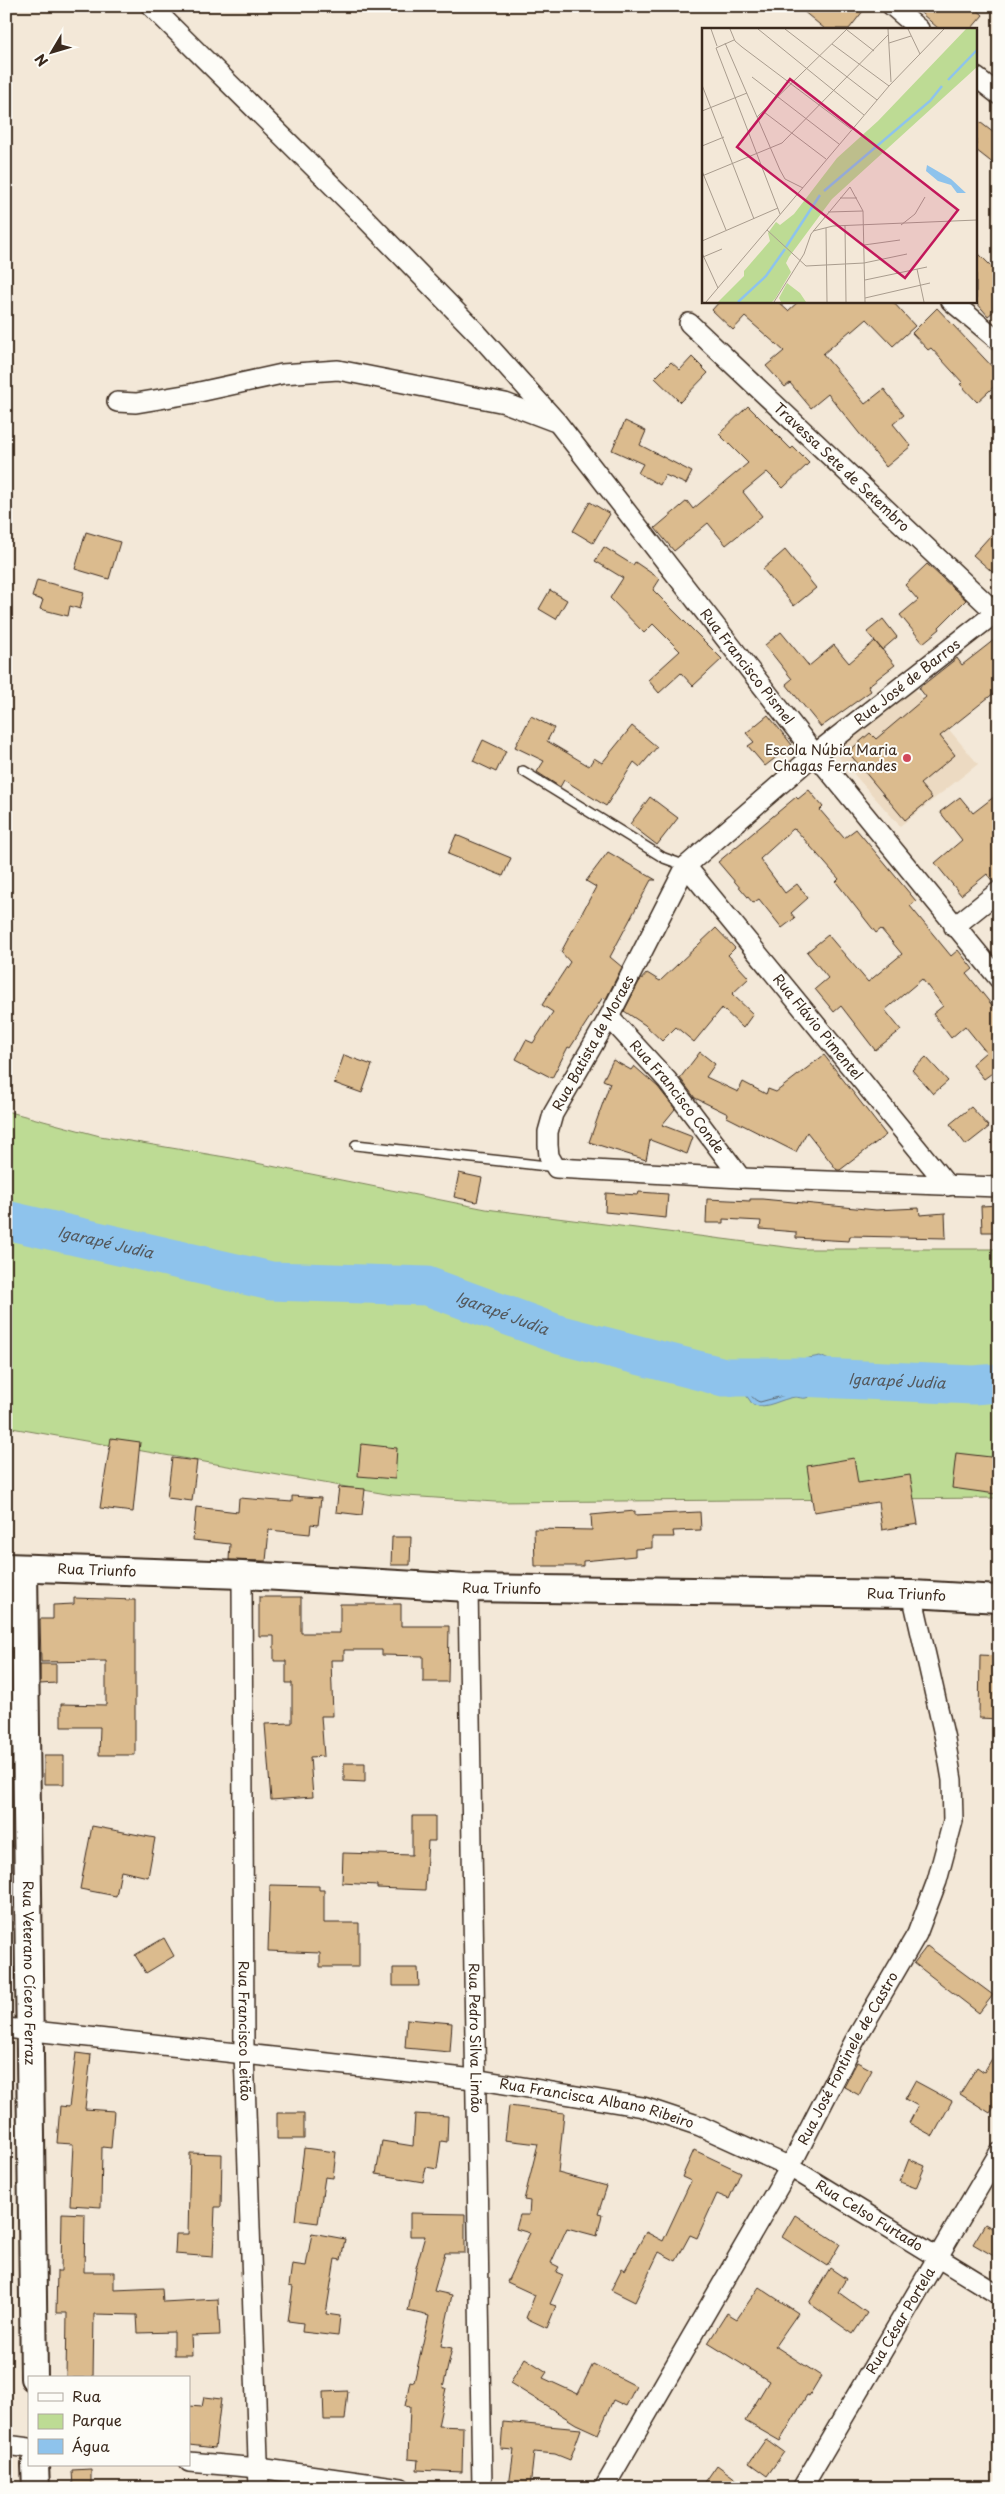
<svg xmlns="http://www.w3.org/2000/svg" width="1005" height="2494" font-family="'Playpen Sans',sans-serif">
  <rect width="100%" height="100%" fill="#f3e8d8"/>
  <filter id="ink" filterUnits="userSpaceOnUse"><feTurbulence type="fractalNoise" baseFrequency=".02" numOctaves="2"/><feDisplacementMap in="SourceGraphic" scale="10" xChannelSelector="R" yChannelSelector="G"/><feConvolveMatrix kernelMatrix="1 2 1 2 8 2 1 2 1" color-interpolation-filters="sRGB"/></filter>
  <g filter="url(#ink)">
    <path fill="#ecdac2" d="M914,688l64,76 -78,62 -65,-73z"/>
    <path fill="#bddb94" stroke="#7c8259" d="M6,1111l94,25 131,22 255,51 315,40h198v249l-504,4 -103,-7 -386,-68z"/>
    <path fill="#8ec3ec" stroke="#6d869a" d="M820,1356l37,16h22l7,7 1,8c-16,10 -24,-7 -44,-5 -14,2 -24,12 -37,16 -3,1 -8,-1 -11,-1 -15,2 -27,12 -42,8l-12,-17 1,-23 7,-3 27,2z"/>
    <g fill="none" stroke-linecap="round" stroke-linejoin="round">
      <path stroke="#5c6770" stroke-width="1" d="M819,1361l29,12 1,3 -20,5 -24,12h-12l-33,9c-12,-3 -22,-27 -11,-35l28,2z
        M819,1368l8,3 1,3c-19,11 -46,17 -68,21l-8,-11 1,-10 24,2z"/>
      <path stroke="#8ec3ec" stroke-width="39" id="s1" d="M6,1220l265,61 156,5 133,49 164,42h74l175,8 26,-2"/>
    </g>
    <path fill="#dbbb8e" stroke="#3b2a1e" d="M797,6h70l-18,23h-24z
      M913,6h60l10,9 -12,14h-32z
      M976,119l23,18v31l-23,-18z
      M976,251l23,23v33l-11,9 -12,-14z
      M720,301h57l11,10 11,-10h93l23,25 -22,20 -26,-27 -15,13 -1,-2 -28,24 42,50 19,-15 20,26 -11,9 18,22 -25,21 -58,-73 -17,14 -21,-25 -5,4 -19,-21 18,-15 -39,-34 -12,13 -21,-20z
      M937,308l62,66v8l-22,20 -17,-18 3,-1 -32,-35 -3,2 -16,-17z
      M692,357l16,16 -28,29 -25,-24 16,-16 9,8z
      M748,406l43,43 2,-2 16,16 -26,25 -16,-16 -24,20 19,24 -36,29 -18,-22 -34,28 -19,-23 32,-27 6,8 55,-46 -29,-29z
      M625,421l21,10 -6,14 52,27 -6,12 -21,-9 -5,10 -22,-12 5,-9 -31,-14z
      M590,502l20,12 -17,29 -20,-12z
      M999,526v52l-26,-23z
      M86,532l34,10 -11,37 -34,-10z
      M604,547l29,18 2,-3 25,17 -7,11 69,69 -29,27 -12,-13 -22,20 -11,-13 32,-29 -27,-27 -9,9 -34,-35 13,-20 -28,-17z
      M785,550l31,38 -22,18 -31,-37z
      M927,564l39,36 -27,27 1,2 -17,14 -23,-28 18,-15 -13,-15z
      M37,580l47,12 -4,17 -10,-3 -2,10 -28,-7 3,-9 -11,-3z
      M550,590l17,10 -11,19 -17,-10z
      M883,619l14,18 -15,13 -15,-18z
      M781,632l28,34 25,-21 15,18 26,-22 20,24 -27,21 3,5 -50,36 -35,-43 6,-5 -27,-34z
      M999,636v53l-59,47 15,19 -35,29 12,14 -27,22 -57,-68 22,-19 6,6 50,-42 -7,-9 38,-30 5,7z
      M768,715l24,30 -27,21 -17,-20 6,-4 -8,-9z
      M531,716l23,12 -7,13 42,25 5,-8 8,5 30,-37 25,21 -17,20 -6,-5 -28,44 -42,-26 -4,7 -23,-15 7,-11 -29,-14z
      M483,740l23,11 -10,21 -23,-11z
      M809,790l14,17 -3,3 24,28 12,-9 60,72 -6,5 41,50 7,-6 15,19 -6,5 32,40v54l-15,11 -12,-15 14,-12 -21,-26 -14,12 -18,-24 10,-8 -21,-27 -37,31 16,20 -26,20 -34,-44 -7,6 -19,-23 13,-11 -21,-26 21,-17 40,47 34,-28 -21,-25 -5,4 -40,-51 3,-3 -43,-49 -3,-1 -33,30 25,34 12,-9 11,14 -17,15 4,5 -13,10 -23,-29 -6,4 -35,-41 78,-65 2,2z
      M999,793v87l-6,2 -6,-8 -26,21 -26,-32 27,-23 -22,-28 20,-15 13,16z
      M650,797l28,21 -21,27 -27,-21z
      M456,835l55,23 -8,18 -55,-22z
      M608,852l48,28h-5l-41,77 12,10 -16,32 -3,-2 -33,51 -2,-1 -16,31 -36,-19 10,-19 7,3 20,-31 -11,-7 28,-43 -9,-10 35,-65 -10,-6z
      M716,928l19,20 -7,7 21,23 -17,16 21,20 -10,14 -21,-20 -28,34 -18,-15 -14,14 -17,-16 -21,-14 15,-29 8,-9 13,8z
      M700,1052l15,12 -9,13 32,15 5,-10 23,12 2,-5 8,3 48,-37 62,80 -46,35h-3l-30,-38 -11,20 -69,-35 1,-3 -33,-16 -15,-20z
      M344,1055l28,10 -10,28 -28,-10z
      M926,1057l22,24 -15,13 -21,-24z
      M613,1060l18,10 3,-4 24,21 17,22 -13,16 31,12 -6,17 -37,-14 -4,20 -57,-18 21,-59 -7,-3z
      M971,1107l18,20 -23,18 -16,-21z
      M459,1173l23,5 -5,24 -23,-5z
      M639,1192l29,2 -2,24 -61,-6 1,-19 32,2z
      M707,1199l43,2v-2h12l114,11 43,-2 1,7 25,-2 1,25 -96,-2 -1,5 -53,-3v-6l-36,-3 1,-8 -38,-2v4h-17z
      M999,1205v27h-17l-1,-26z
      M111,1438l29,4 -7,70 -33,-4z
      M361,1444l36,4 -2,31 -37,-3z
      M956,1453l43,5 -3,36 -44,-6z
      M172,1458l25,3 -5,40 -25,-3z
      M854,1458l4,25 52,-8 8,49 -36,6 -4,-28 -64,10 -7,-46z
      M339,1487l26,2 -3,26 -26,-3z
      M292,1496l29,2 -3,27 -7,-1 -1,10 -41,-4 -3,31 -37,-1 1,-16 -37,-4 3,-33 42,5 1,-14 53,4z
      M635,1511v4l65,-3 1,18 -28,1 1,6h-22v11l-17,1v7l-52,5v5h-48l-1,-37 58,1 -1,-15z
      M392,1537h19l-1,28h-19z
      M259,1597h42v36h39v-29h61v22h48l-1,56h-25v-26l-41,-1v-5h-38v10h-13l2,56h-12l3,40 -14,1 3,40 -42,3 -6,-76 27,-1v-40h-6v-22h-12v-25h-15z
      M74,1598l61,2v155h-36l1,-28h-39v-23l45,1v-44l-65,1 -1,-43h13v-14l21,-1z
      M980,1655l19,1v63l-20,-1z
      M40,1664h16v19l-16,1z
      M44,1756h20v28h-20z
      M344,1763h21v19l-21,-1z
      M412,1816h23v25h-7l-3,49 -48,-2v-3l-35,-2 1,-30 69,2z
      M92,1826l63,12 -7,39 -27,-6 -5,25 -36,-7z
      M270,1885l49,1v4h5v33h35v44h-39v-14l-52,-2z
      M164,1938l10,18 -28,17 -11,-18z
      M927,1946l66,49 -14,18 -65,-50z
      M393,1968h25l1,18h-26z
      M407,2019l45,4 -2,29 -45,-4z
      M999,2047v53l-9,13 -30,-19 17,-27 7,5z
      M76,2053l15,2 -6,54 29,2 -3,37 -9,-1 -1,60 -31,-2 3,-61 -16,-1 3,-37 9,1z
      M857,2062l15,8 -13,25 -15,-8z
      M915,2081l37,20 -19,35 -24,-13 9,-17 -13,-7z
      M509,2106l55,7 -6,60 49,13 -9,28 4,1 -5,21 -30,-8 -16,35 8,4 -3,5 7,3 -13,29 6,2 -9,22 -21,-10 9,-23 -28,-13 23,-49 -14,-4 4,-14h9l1,-14 -6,-1 14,-56 -33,-4z
      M277,2113h27v26h-27z
      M415,2114l33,2 -1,26 -6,-1 -4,28 -11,-2 -3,15 -47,-8 6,-33 31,5z
      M304,2148l32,4 -3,26 -8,-1 -7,46 -23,-3z
      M694,2150l47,22 -12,27 -12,-5 -20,44 -7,-3 -14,26 -17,-9 -24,50 -24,-12 11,-22 3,2 21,-38 17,9 28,-60 -9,-4z
      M190,2153l32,1 -1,53h-6l-2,50 -38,-3 1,-20h12z
      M909,2159l16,7 -9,22 -16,-6z
      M62,2213l23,1 -1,58h30v18l48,-2 1,14 55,-3 2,36 -29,1 1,19h-18v-23l-36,1 -1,-18 -43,-1 -1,64h-27l1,-65h-11l1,-42h4z
      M410,2213l55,1v39h-20l-11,38 18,4 -11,51 11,2 -9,40h3l-8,38 25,1 -1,45 -45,-2 1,-10 -10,-1 2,-52 -5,-1 5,-25 4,1 15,-66 -21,-5 8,-40h-1l10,-35h-15z
      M795,2215l45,29 -13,22 -45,-29z
      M985,2224l14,8v27l-26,-15z
      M312,2233l33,6 -4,21 -6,-1 -9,55 14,2 -2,20 -36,-4 1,-9 -15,-2 5,-34 -4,-1 3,-22 14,2z
      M830,2268l16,11 -8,13 29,21 -14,21 -44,-31z
      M759,2287l39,26 -23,33 46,30 -12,20 -2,-1 -27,46 -35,-20 24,-40 -61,-38 19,-30 10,6z
      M525,2358l22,14 -4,6 35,16 15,-30 43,22 -10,20 -13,-6 -15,34 -22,-10 -66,-41z
      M348,2391l-3,29h-21l-1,-28z
      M204,2397l17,2 -6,49 -26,-3v-39l13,1z
      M503,2422l78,7 -11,31 -15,-6 -21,-2 -4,36h-8l-13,-2 5,-36 -13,-1z
      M766,2439l18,13 -17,24 -18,-13z
      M717,2465l31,23h-47z
      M91,2469v19h-18l-1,-18z"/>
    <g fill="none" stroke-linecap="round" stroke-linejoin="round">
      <g stroke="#3b2a1e" stroke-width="12">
        <path id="lane" d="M523,771l141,87 22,8
          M356,1145l200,22"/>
      </g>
      <g stroke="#3b2a1e" stroke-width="22">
        <g id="street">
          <path id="s2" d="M151,6l206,204 121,124 79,88 258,332 184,225"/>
          <path d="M892,6l27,23"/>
          <path d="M976,77l23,18"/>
          <path d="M951,301l48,40"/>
          <path id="s3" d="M689,323l306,289"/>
          <path d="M117,402l19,1 54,-9 92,-20 56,-4 167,33 48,18"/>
          <path d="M999,610l-184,144 -129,112 -77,151 -56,97 -5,18v13l1,11 7,12 185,10 258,9"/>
          <path id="s4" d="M686,866l262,320"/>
          <path d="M954,927l45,-36"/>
          <path id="s5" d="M609,1017l58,63 74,98"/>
          <path id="s6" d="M242,1575l2,477 15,436"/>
          <path id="s7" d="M468,1588l14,900"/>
          <path id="s8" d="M6,2028l468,51 169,28 57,19 90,41 209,128"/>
          <path d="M6,2445l23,3"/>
          <path d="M189,2462l70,6 142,20"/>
          <path id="s9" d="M604,2488l186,-321 64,-125 63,-108 20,-53 16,-60 -1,-41 -7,-41 -33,-145"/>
          <path id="s10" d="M802,2488l197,-335"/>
        </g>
      </g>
      <g stroke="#3b2a1e" stroke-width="30">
        <g id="secondary">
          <path id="s11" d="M6,1567l236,8 226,13 444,6 87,5"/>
          <path id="s12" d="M24,1568l10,810"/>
          <path d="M35,2465l1,23"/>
        </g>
      </g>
      <use href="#lane" stroke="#fdfcf7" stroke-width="9"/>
      <use href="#street" stroke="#fdfcf7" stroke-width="19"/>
      <use href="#secondary" stroke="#fdfcf7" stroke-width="26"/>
    </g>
  </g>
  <circle fill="#d1495b" stroke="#fdfcf7" stroke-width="2" cx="907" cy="758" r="5"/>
  <g text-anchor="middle" stroke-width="4" stroke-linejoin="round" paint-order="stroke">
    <g font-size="14" fill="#3b2a1e" stroke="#fdfcf7">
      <text dy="5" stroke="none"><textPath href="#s3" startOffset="210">Travessa Sete de Setembro</textPath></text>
      <text dy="5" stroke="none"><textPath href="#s2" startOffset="891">Rua Francisco Pismel</textPath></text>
      <text transform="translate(907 682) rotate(-38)" y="5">Rua José de Barros</text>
      <text dy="5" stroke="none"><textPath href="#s4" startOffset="208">Rua Flávio Pimentel</textPath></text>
      <text transform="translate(593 1043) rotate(-61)" y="5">Rua Batista de Moraes</text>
      <text dy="5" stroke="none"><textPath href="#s5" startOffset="105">Rua Francisco Conde</textPath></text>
      <text dy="5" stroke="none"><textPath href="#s11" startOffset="91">Rua Triunfo</textPath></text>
      <text dy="5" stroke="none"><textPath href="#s11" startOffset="496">Rua Triunfo</textPath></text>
      <text dy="5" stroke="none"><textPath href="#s11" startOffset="901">Rua Triunfo</textPath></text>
      <text dy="5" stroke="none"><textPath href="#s12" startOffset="405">Rua Veterano Cícero Ferraz</textPath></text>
      <text dy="5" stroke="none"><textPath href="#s6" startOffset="456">Rua Francisco Leitão</textPath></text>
      <text dy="5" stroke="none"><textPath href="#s7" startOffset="450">Rua Pedro Silva Limão</textPath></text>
      <text dy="5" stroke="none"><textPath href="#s9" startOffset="494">Rua José Fontinele de Castro</textPath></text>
      <text dy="5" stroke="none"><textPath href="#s8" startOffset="596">Rua Francisca Albano Ribeiro</textPath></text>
      <text dy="5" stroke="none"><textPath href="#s8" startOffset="894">Rua Celso Furtado</textPath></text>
      <text dy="5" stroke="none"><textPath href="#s10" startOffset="194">Rua César Portela</textPath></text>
    </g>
    <g font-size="14" fill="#3b2a1e" stroke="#fdfcf7" text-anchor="end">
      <text x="897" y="755">Escola Núbia Maria<tspan x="897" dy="16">Chagas Fernandes</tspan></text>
    </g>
    <g font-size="15" font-style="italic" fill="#54585c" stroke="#fdfcf7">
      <text dy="5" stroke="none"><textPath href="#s1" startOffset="102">Igarapé Judia</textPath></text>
      <text dy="5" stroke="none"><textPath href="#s1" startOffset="508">Igarapé Judia</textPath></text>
      <text dy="5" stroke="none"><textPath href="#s1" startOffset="912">Igarapé Judia</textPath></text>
    </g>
  </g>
  <g transform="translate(702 28)">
    <rect width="275" height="275" fill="#f3e8d8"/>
    <path d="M264,1h11v38l-145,132 -43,58 -3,6 5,9 -16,27 -3,3h-54l26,-26v-5l26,-30 -2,-8 8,-11 4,3 14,-11 43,-56 41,-37zM85,255l13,10 6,9h-25l-2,-4z" fill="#bddb94"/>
    <path d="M225,137l24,14 15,14h-9l-6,-8 -13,-4 -12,-10z" fill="#8ec3ec"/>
    <path fill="none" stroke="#8ec3ec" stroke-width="2.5" d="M246,52l29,-30M122,163l106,-90 12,-15M84,219l34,-52M36,274l28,-26 19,-27"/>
    <path fill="none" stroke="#a99c8e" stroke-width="1" d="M9,1l6,17M28,1l5,12 7,6 109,82M56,1l106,86M83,1l92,71M186,1l3,53M206,1l12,25M145,2l27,21M32,12l-18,8 64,166M23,15l55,127 5,9 18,9M187,15l22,-7M130,16l57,42M50,49l87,67M0,57l52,134M0,83l45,-18M62,84l62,47M55,89l90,-88M0,118l22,-9M0,143l24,59M0,148l80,-33 106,-108M138,170h17M126,184l35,-1M199,197l14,-11 10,-17M143,198l1,76M124,200l1,74M65,202l39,36 58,-3 43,-9M111,203l20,-5 144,-6M0,213l76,-33M162,217l36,-5M0,225l16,35M1,229l19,-8M215,241l7,33M163,252l62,-13M163,270l65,-15M4,274l183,-216 55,-57M72,274l30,-48 7,-20 39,-47 13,24 2,91"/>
    <path fill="#c2185b" fill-opacity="0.15" stroke="#c2185b" stroke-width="2.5" d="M88,51l168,131 -53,68 -168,-131z"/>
    <rect width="275" height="275" fill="none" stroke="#3b2a1e" stroke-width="2.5"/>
  </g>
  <rect width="1005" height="2494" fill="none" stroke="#fdfcf7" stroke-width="25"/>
  <rect x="12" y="12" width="980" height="2469" fill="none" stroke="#3b2a1e" stroke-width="2" filter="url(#ink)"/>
  <rect x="28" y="2376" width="162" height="90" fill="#fdfcf7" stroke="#afa8a0"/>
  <rect x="38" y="2393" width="25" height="8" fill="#fdfcf7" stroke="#afa8a0"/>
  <text x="72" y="2402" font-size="15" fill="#3b2a1e">Rua</text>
  <rect x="38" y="2414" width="25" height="15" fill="#bddb94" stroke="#afa8a0"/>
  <text x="72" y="2426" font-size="15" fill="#3b2a1e">Parque</text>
  <rect x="38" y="2439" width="25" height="15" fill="#8ec3ec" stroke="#afa8a0"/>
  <text x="72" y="2452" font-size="15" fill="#3b2a1e">Água</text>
  <g transform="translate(52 52) rotate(232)" stroke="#fdfcf7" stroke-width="4" paint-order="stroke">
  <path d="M0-4L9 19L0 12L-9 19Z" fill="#3b2a1e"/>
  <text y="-8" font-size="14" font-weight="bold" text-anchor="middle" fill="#3b2a1e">N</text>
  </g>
</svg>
